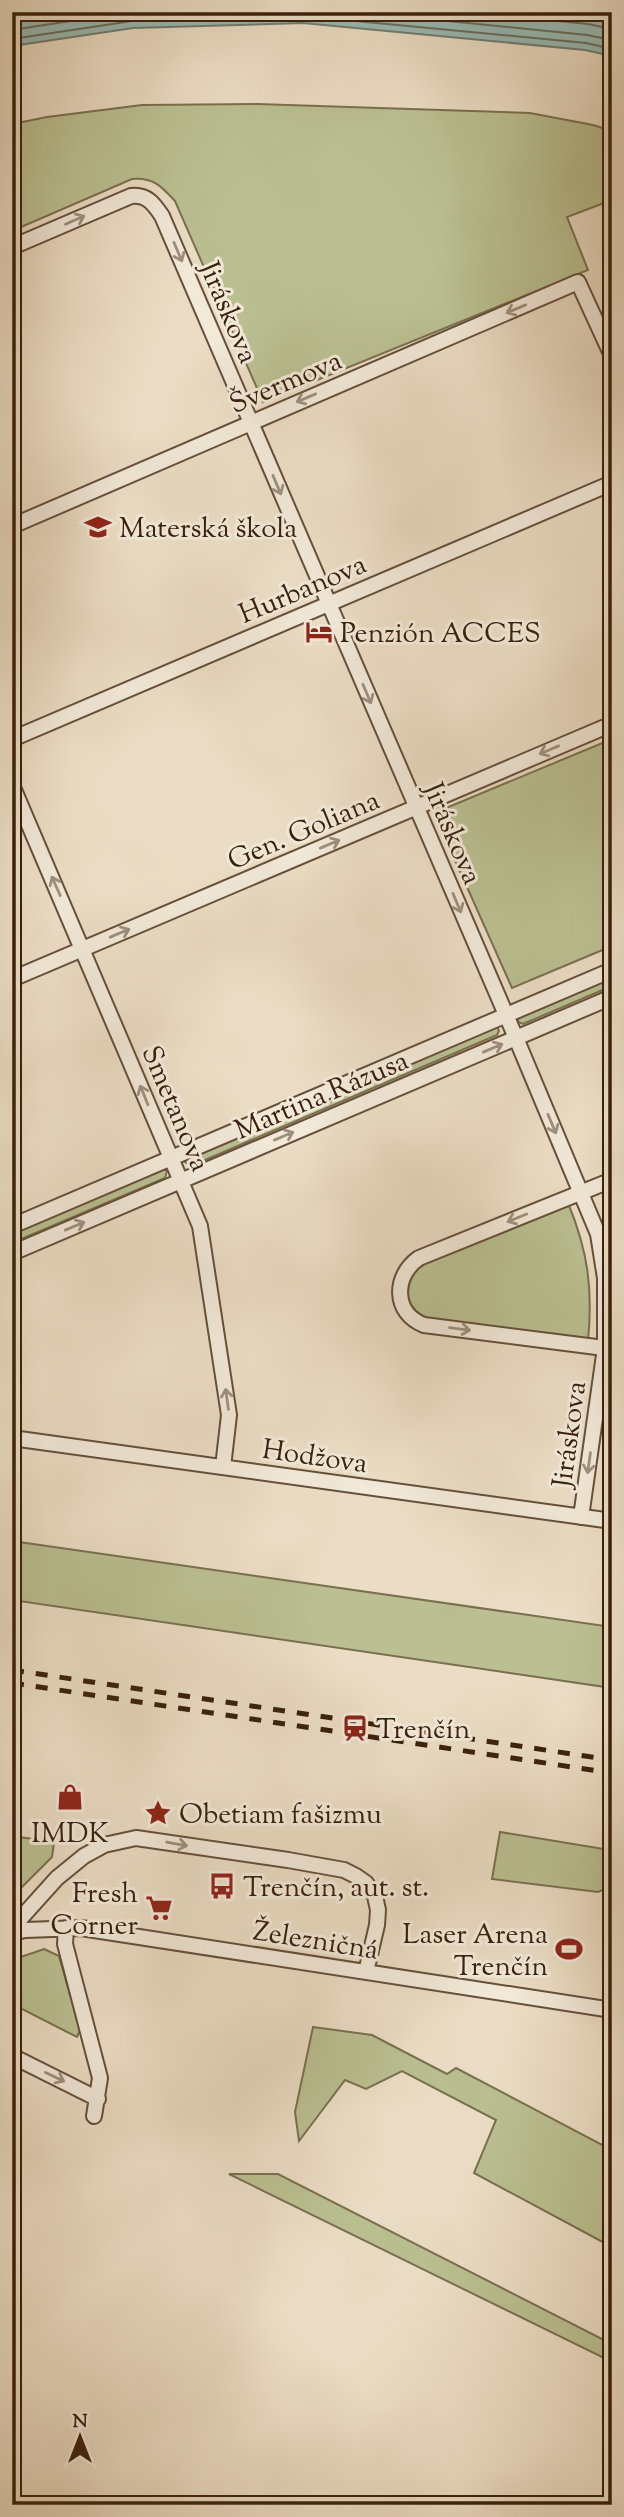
<svg xmlns="http://www.w3.org/2000/svg" width="624" height="2517" font-family="'Sorts Mill Goudy',serif">
  <rect width="100%" height="100%" fill="#ebddc5"/>
  <filter id="stains"><feTurbulence type="fractalNoise" baseFrequency=".00286" numOctaves="4"/><feColorMatrix values="0 0 0 0 .2 0 0 0 0 .09 0 0 0 0 .02 0 0 0 .5 -.17"/></filter>
  <radialGradient id="worn" r=".72"><stop offset=".6" stop-color="#630" stop-opacity="0"/><stop offset="1" stop-color="#630" stop-opacity=".3"/></radialGradient>
  <path fill="#bac092" stroke="#7a704f" stroke-width="2" d="M257,104l273,9 63,12 19,6v69l-45,17 21,53 -325,132 -88,-201c-14,-15 -22,-24 -43,-22l-120,52v-107l35,-7 95,-12z
    M612,739v207l-100,42 -78,-175z
    M612,975v11l-89,38 -5,-2v-5z
    M497,1026l2,5 -2,4 -306,131 -6,-4v-3z
    M163,1168l4,3 -2,7 -153,65v-11z
    M568,1203c20,48 25,86 20,138l-160,-22c-25,-10 -28,-39 -7,-54z
    M12,1541l600,86v61l-600,-88z
    M500,1832l110,18 -1,19 3,2v15l-14,6 -106,-13z
    M12,1836l42,6 -2,15 -40,40z
    M44,1949l15,7 21,74 -3,7 -65,-33v-44z
    M313,2027l59,8 75,39 9,-6 156,82v97l-138,-74 22,-53 -94,-49 -36,18 -21,-9 -46,61 -4,-29z
    M229,2174h49l334,170v18z"/>
  <path fill="#98bbb5" stroke="#727d71" stroke-width="2" d="M12,12h600v44l-27,-6 -282,-27 -170,5 -121,18z"/>
  <g fill="none" stroke-linecap="round" stroke-linejoin="round">
    <path stroke="#686e60" stroke-width="2" d="M358,12l229,23 25,5
      M466,12l122,12 24,5
      M12,30l117,-18
      M12,39l120,-18 171,-5 283,27 26,6"/>
    <g stroke="#664f3a" stroke-width="18">
      <path id="minor" d="M12,247l119,-51c16,-2 23,8 31,20l354,822 82,196 7,44v70l-24,169
        M12,526l566,-244 34,74
        M12,739l600,-256
        M12,785l188,441 29,189 -6,52
        M12,979l600,-255
        M612,1180l-193,78c-26,18 -26,55 5,67l188,24
        M12,1226l600,-256
        M12,1253l600,-256
        M12,1438l600,83
        M12,1928l45,-50 27,-22 20,-11 32,-7 152,22 56,10 12,6 10,7 9,13 3,14 -1,15 -11,47
        M66,1928l-1,16 35,134 -6,38
        M12,1933l13,-3 56,-2 531,82
        M12,2056l86,43"/>
    </g>
    <use href="#minor" stroke="#f2e9d9" stroke-width="14"/>
    <path stroke="#39200c" stroke-width="5" stroke-dasharray="12 12" stroke-linecap="butt" d="M12,1670l600,90
      M12,1683l600,90"/>
  </g>
  <defs><path id="oneway-shaft" d="M-6 0H5M1.5-3L5.5 0L1.5 3" fill="none" stroke-width="1.6" stroke-linecap="round" stroke-linejoin="round" transform="scale(1.75)"/></defs>
  <g stroke="#9f8f7d">
    <use href="#oneway-shaft" transform="translate(75 220) rotate(-24)"/>
    <use href="#oneway-shaft" transform="translate(178 252) rotate(67)"/>
    <use href="#oneway-shaft" transform="translate(516 309) rotate(157)"/>
    <use href="#oneway-shaft" transform="translate(306 398) rotate(157)"/>
    <use href="#oneway-shaft" transform="translate(277 485) rotate(67)"/>
    <use href="#oneway-shaft" transform="translate(367 694) rotate(67)"/>
    <use href="#oneway-shaft" transform="translate(549 750) rotate(157)"/>
    <use href="#oneway-shaft" transform="translate(330 844) rotate(-23)"/>
    <use href="#oneway-shaft" transform="translate(56 886) rotate(-114)"/>
    <use href="#oneway-shaft" transform="translate(457 903) rotate(67)"/>
    <use href="#oneway-shaft" transform="translate(120 933) rotate(-23)"/>
    <use href="#oneway-shaft" transform="translate(493 1048) rotate(-23)"/>
    <use href="#oneway-shaft" transform="translate(144 1095) rotate(-112)"/>
    <use href="#oneway-shaft" transform="translate(552 1124) rotate(67)"/>
    <use href="#oneway-shaft" transform="translate(284 1136) rotate(-23)"/>
    <use href="#oneway-shaft" transform="translate(517 1218) rotate(158)"/>
    <use href="#oneway-shaft" transform="translate(75 1226) rotate(-23)"/>
    <use href="#oneway-shaft" transform="translate(460 1329) rotate(7)"/>
    <use href="#oneway-shaft" transform="translate(227 1399) rotate(-98)"/>
    <use href="#oneway-shaft" transform="translate(589 1463) rotate(98)"/>
    <use href="#oneway-shaft" transform="translate(177 1844) rotate(10)"/>
    <use href="#oneway-shaft" transform="translate(55 2077) rotate(26)"/>
  </g>
  <defs>
    <g id="school-bare" transform="scale(2.1)"><path d="M0-5L7-2L0 1L-7-2ZM-4 1L0 2.5L4 1V4Q0 6-4 4Z" fill="#8f2418" stroke="#f2e9d9" stroke-width="2.5" paint-order="stroke"/></g>
    <g id="hotel-bare" transform="scale(2.1)"><path d="M-6-4.5h1.5V1H6V5H4.5V3h-9V5H-6ZM-4 0a1.8 1.8 0 1 1 3.6 0ZM.5 0V-2.5h3Q6-2.5 6 0Z" fill="#8f2418" stroke="#f2e9d9" stroke-width="2.5" paint-order="stroke"/></g>
    <g id="station-bare" transform="scale(2.1)"><path d="M-3-6H3Q5-6 5-4V2Q5 4 3 4L4.5 6H3L1.5 4h-3L-3 6H-4.5L-3 4Q-5 4-5 2V-4Q-5-6-3-6ZM-3.5-4v3h7v-3ZM-3.5 1v1.5H-2V1ZM2 1v1.5H3.5V1Z" fill="#8f2418" stroke="#f2e9d9" stroke-width="2.5" paint-order="stroke"/></g>
    <g id="shop-bare" transform="scale(2.1)"><path d="M-5-2.5h2.3a2.7 3.5 0 0 1 5.4 0H5L5.5 6h-11ZM-1.5-2.5h3a1.5 2.3 0 0 0-3 0Z" fill="#8f2418" stroke="#f2e9d9" stroke-width="2.5" paint-order="stroke"/></g>
    <g id="sight-bare" transform="scale(2.1)"><path d="M0-6L1.8-2.2L6-1.7L2.9 1.2L3.7 5.4L0 3.3L-3.7 5.4L-2.9 1.2L-6-1.7L-1.8-2.2Z" fill="#8f2418" stroke="#f2e9d9" stroke-width="2.5" paint-order="stroke"/></g>
    <g id="bus-bare" transform="scale(2.1)"><path d="M-5-6H5V4H4V6H2V4H-2V6H-4V4H-5ZM-3.5-4V0h7V-4ZM-3.5 1.2v1.5H-2V1.2ZM2 1.2v1.5H3.5V1.2Z" fill="#8f2418" stroke="#f2e9d9" stroke-width="2.5" paint-order="stroke"/></g>
    <g id="supermarket-bare" transform="scale(2.1)"><path d="M-6-5.5h2.5l.6 2H6L4.5 2H-2.5L-4.4-4H-6ZM-1.5 3.2a1.3 1.3 0 1 0 .1 0ZM3 3.2a1.3 1.3 0 1 0 .1 0Z" fill="#8f2418" stroke="#f2e9d9" stroke-width="2.5" paint-order="stroke"/></g>
    <g id="stadium-bare" transform="scale(2.1)"><path d="M0-5a6.5 5 0 1 0 0 10a6.5 5 0 1 0 0-10ZM-3.5-1.8h7v3.6h-7Z" fill="#8f2418" stroke="#f2e9d9" stroke-width="2.5" paint-order="stroke"/></g>
  </defs>
  <g fill-rule="evenodd">
    <use href="#school-bare" x="98" y="527"/>
    <use href="#hotel-bare" x="319" y="632"/>
    <use href="#station-bare" x="355" y="1728"/>
    <use href="#shop-bare" x="70" y="1797"/>
    <use href="#sight-bare" x="158" y="1813"/>
    <use href="#bus-bare" x="222" y="1886"/>
    <use href="#supermarket-bare" x="159" y="1908"/>
    <use href="#stadium-bare" x="569" y="1949"/>
  </g>
  <g text-anchor="middle" stroke-width="6" stroke-linejoin="round" paint-order="stroke">
    <g font-size="28" fill="#39200c" stroke="#f2e9d9">
      <text transform="translate(230 312) rotate(67)" y="10">Jiráskova</text>
      <text transform="translate(285 381) rotate(-23)" y="10">Švermova</text>
      <text transform="translate(302 588) rotate(-23)" y="10">Hurbanova</text>
      <text transform="translate(303 829) rotate(-23)" y="10">Gen. Goliana</text>
      <text transform="translate(454 833) rotate(67)" y="10">Jiráskova</text>
      <text transform="translate(321 1094) rotate(-23)" y="10">Martina Rázusa</text>
      <text transform="translate(177 1108) rotate(67)" y="10">Smetanova</text>
      <text transform="translate(568 1434) rotate(-82)" y="10">Jiráskova</text>
      <text transform="translate(315 1455) rotate(8)" y="10">Hodžova</text>
      <text transform="translate(316 1939) rotate(9)" y="10">Železničná</text>
    </g>
    <g font-size="28" fill="#39200c" stroke="#f2e9d9" text-anchor="start">
      <text x="119" y="537">Materská škola</text>
      <text x="340" y="642">Penzión ACCES</text>
      <text x="376" y="1738">Trenčín</text>
      <text x="179" y="1823">Obetiam fašizmu</text>
      <text x="70" y="1842" text-anchor="middle">IMDK</text>
      <text x="243" y="1896">Trenčín, aut. st.</text>
      <text x="138" y="1902" text-anchor="end">Fresh<tspan x="138" dy="32">Corner</tspan></text>
      <text x="548" y="1943" text-anchor="end">Laser Arena<tspan x="548" dy="32">Trenčín</tspan></text>
    </g>
  </g>
  <rect width="624" height="2517" fill="none" stroke="#ebddc5" stroke-width="42"/>
  <rect x="14" y="14" width="596" height="2489" fill="none" stroke="#39200c" stroke-width="3.5"/>
  <rect x="21" y="21" width="582" height="2475" fill="none" stroke="#39200c" stroke-width="2"/>
  <g transform="translate(80 2437)" stroke="#f2e9d9" stroke-width="5" paint-order="stroke">
  <path d="M0-5L12 26L0 18L-12 26Z" fill="#39200c"/>
  <text y="-10" font-size="19" font-weight="bold" text-anchor="middle" fill="#39200c">N</text>
  </g>
  <rect width="100%" height="100%" filter="url(#stains)"/>
  <rect width="100%" height="100%" fill="url(#worn)"/>
</svg>
